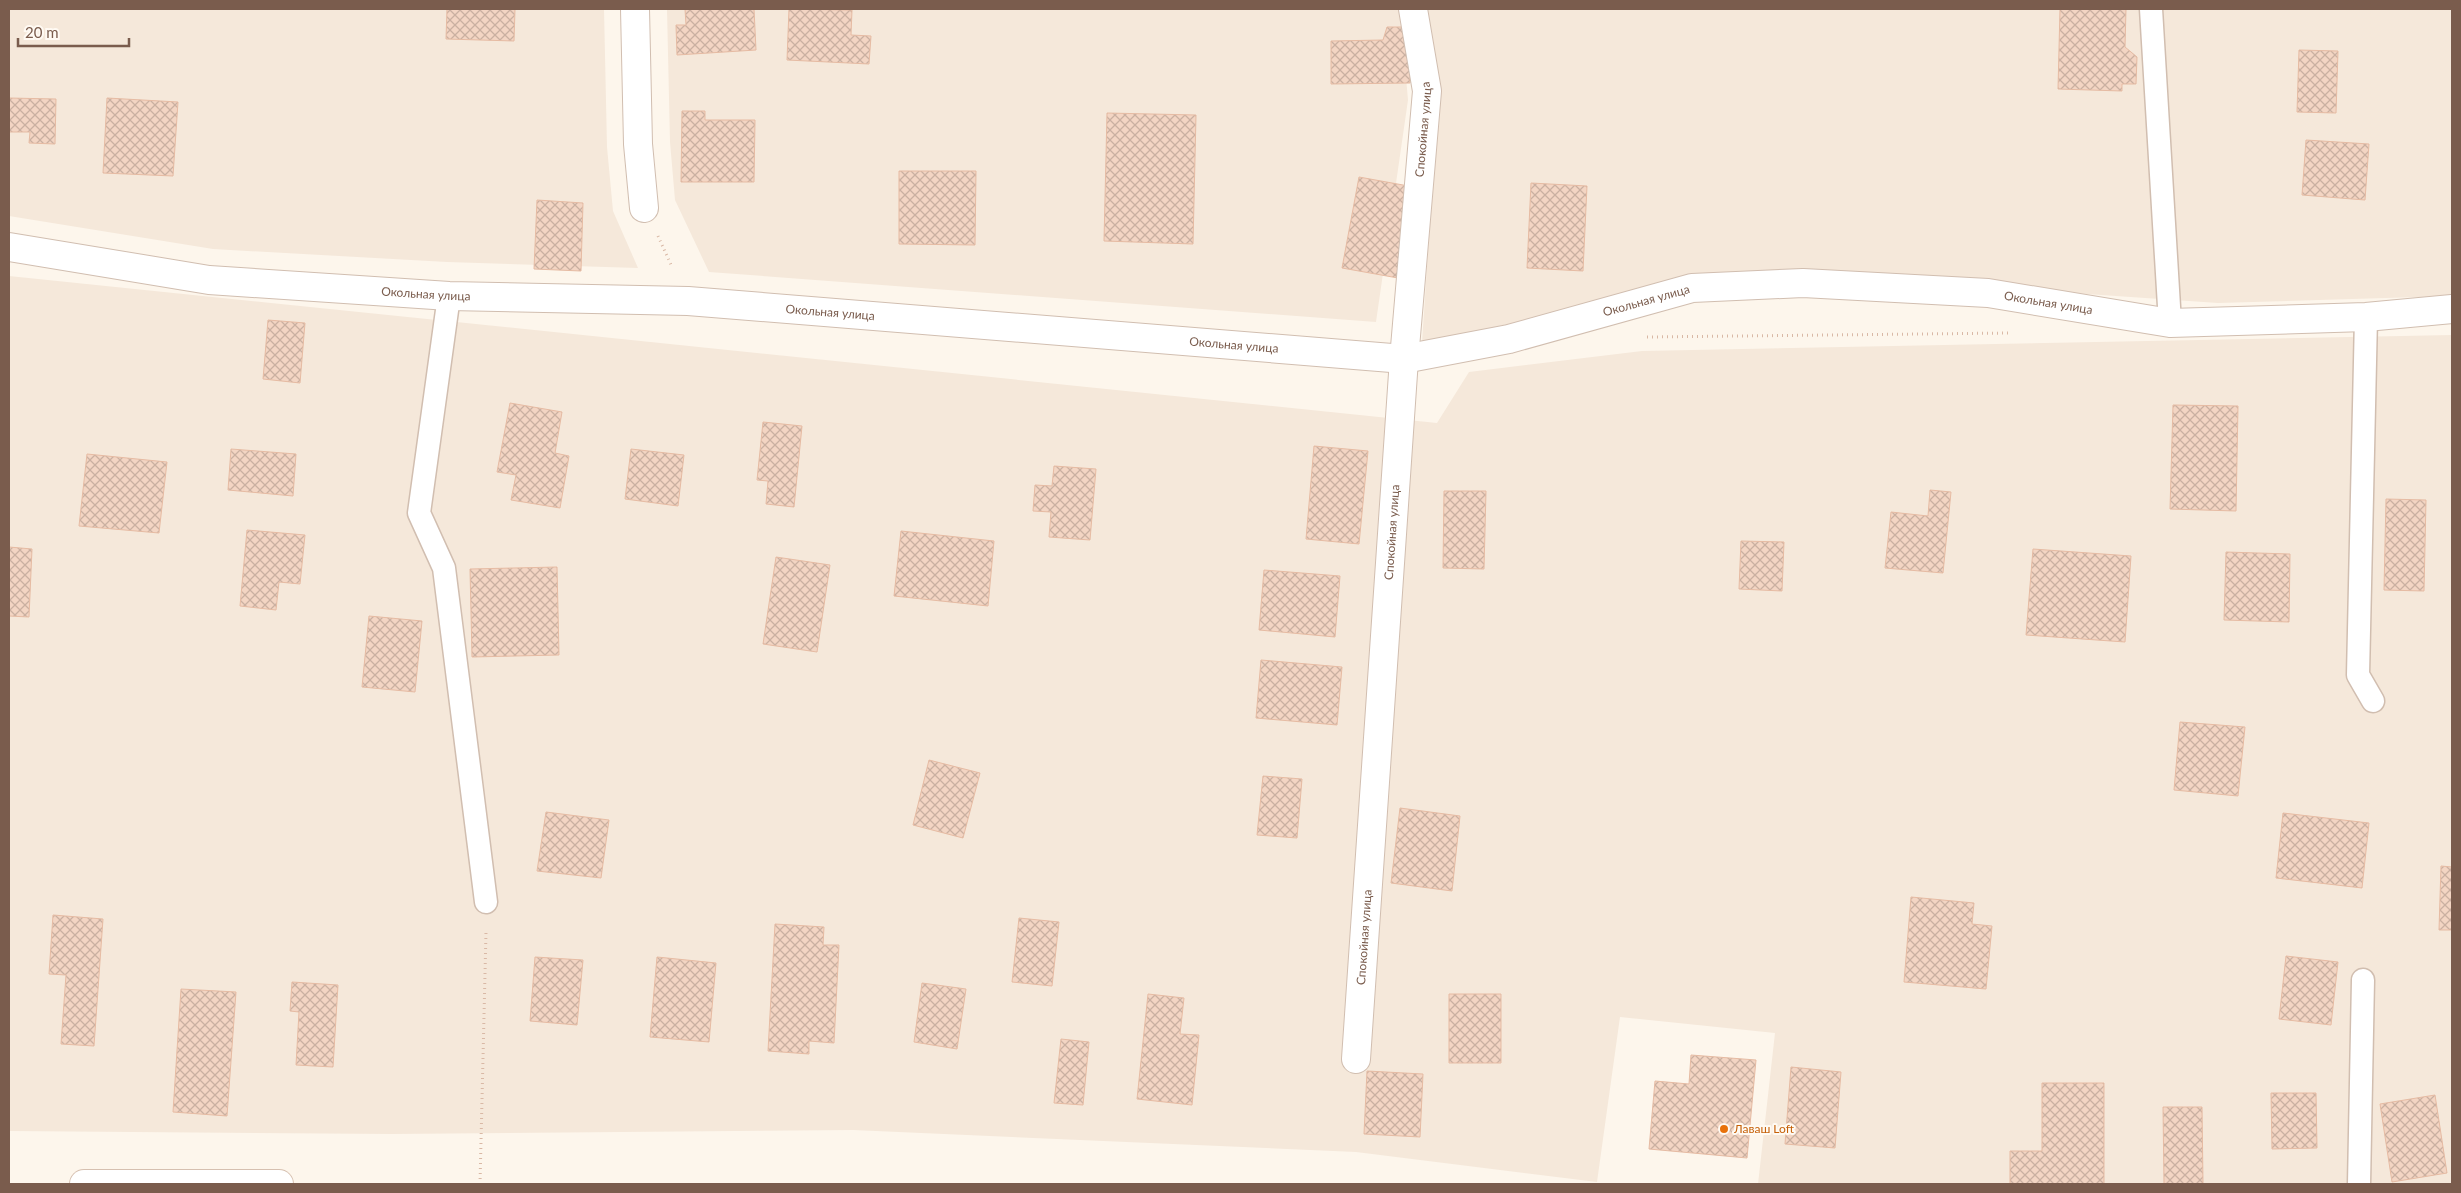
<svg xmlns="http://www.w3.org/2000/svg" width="2461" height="1193" font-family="Lato,sans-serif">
  <defs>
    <pattern id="building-cross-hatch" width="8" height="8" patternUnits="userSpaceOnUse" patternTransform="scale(1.25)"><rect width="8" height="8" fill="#f3d5c3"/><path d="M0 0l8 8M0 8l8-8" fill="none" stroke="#cab0a1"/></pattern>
  </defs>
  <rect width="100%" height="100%" fill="#fdf6ec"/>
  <path fill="#f5e8da" d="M9,9h595l3,138 6,64 25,57 -191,-6 -234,-13 -204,-33z
    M667,9h733l8,91 -32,222 -667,-50 -34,-72 -5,-58z
    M1427,9h1025v287l-234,7 -470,-32 -326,72 15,-228z
    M9,276l1428,147 32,-51 173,-21 810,-16v849h-694l17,-151 -155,-16 -23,165 -241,-30 -503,-22 -461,4 -383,-3z"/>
  <path fill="url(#building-cross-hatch)" stroke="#e6bba3" d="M447,9h68l-1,32 -68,-2z
    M685,9h69l2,41 -79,5 -1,-30h10z
    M789,9l63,1 -1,25 20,1 -2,28 -82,-4z
    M2060,9h66l-1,38 12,10 -1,27h-14v7l-64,-2z
    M1387,27h22l1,56 -79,1v-43l52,-1z
    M2299,50l39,1 -2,62 -39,-1z
    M9,98l47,1 -1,45 -26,-1 1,-11h-21z
    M107,98l71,4 -5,74 -70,-3z
    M682,111h23v9h50l-1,62h-73z
    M1107,113l89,2 -3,129 -89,-3z
    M2306,140l63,4 -4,56 -63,-5z
    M899,171h77l-1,74 -76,-1z
    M1359,177l55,10 -16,91 -56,-10z
    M1531,183l56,3 -4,85 -56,-3z
    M537,200l46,3 -2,68 -47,-2z
    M268,320l37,3 -5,60 -37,-4z
    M510,403l52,9 -7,41 14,3 -9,52 -49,-8 5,-25 -19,-3z
    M2173,405l65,1 -2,105 -66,-2z
    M763,422l39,4 -8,81 -28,-3 2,-23 -11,-1z
    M1314,446l54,5 -9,93 -53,-5z
    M231,449l65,5 -3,42 -65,-6z
    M631,449l53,6 -6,51 -53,-7z
    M87,454l80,8 -8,71 -80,-7z
    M1054,466l42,3 -6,71 -41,-3 2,-25 -18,-1 2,-26 17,1z
    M1930,490l21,2 -8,81 -58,-5 6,-56 37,4z
    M1444,491h42l-2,78 -41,-1z
    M2386,499l40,1 -2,91 -40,-1z
    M247,530l58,5 -5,49 -21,-2 -3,28 -36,-4z
    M901,531l93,10 -6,65 -94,-10z
    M1741,541l43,1 -2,49 -43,-2z
    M9,547l23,2 -3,68 -20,-1z
    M2033,549l98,7 -6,86 -99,-7z
    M2226,552l64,2 -1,68 -65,-2z
    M776,557l54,8 -13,87 -54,-8z
    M557,567l2,88 -87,2 -2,-88z
    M1264,570l76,6 -5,61 -76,-7z
    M369,616l53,5 -7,71 -53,-5z
    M1261,660l81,7 -5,58 -81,-7z
    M2180,722l65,5 -7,69 -64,-6z
    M929,760l51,13 -17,65 -50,-13z
    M1263,776l39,3 -5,59 -40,-3z
    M1400,808l60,8 -8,75 -61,-8z
    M546,812l63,8 -8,58 -64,-7z
    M2283,813l86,10 -7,65 -86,-10z
    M2441,866l11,1v63h-13z
    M1911,897l63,6 -2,21 20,2 -6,63 -82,-7z
    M53,915l50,4 -9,127 -33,-2 5,-69 -17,-1z
    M1019,918l40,4 -7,64 -40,-4z
    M775,924l49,3 -1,18h16l-5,98 -25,-2v13l-41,-3z
    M2286,956l52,6 -7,63 -52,-6z
    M535,957l48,3 -6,65 -47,-4z
    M657,957l59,6 -7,79 -59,-5z
    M292,982l46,3 -5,82 -37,-2 3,-53 -9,-1z
    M922,983l44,6 -9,60 -43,-7z
    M181,989l55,3 -9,124 -54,-4z
    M1148,994l36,4 -4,36 19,1 -7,70 -55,-6z
    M1449,994h52v69h-52z
    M1061,1039l28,3 -6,63 -29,-2z
    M1691,1055l65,5 -9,98 -98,-9 6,-68 34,3z
    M1791,1067l50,5 -6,76 -50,-4z
    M1367,1071l56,3 -3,63 -56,-3z
    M2042,1083h62v101h-94v-33h32z
    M2271,1093h45l1,55 -45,1z
    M2435,1095l12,78 -55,9 -12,-78z
    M2163,1107h39l1,77h-39z"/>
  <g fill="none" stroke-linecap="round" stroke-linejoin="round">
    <g stroke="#d1beb0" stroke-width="25">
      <path id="lane" d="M2151,9l19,314
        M449,296l-30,217 25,55 42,334
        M2366,317l-8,358 15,26
        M2359,1184l4,-204"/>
    </g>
    <g stroke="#d1beb0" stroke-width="30">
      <g id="street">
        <path d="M635,9l3,135 6,64"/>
        <path id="s1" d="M9,247l200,33 240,16 239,5 716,58 105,-20 183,-51 111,-5 185,10 182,30 196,-6 86,-8"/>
        <path id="s2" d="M1356,1059l48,-700 23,-268 -14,-82"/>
      </g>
    </g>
    <g stroke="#d6c0b0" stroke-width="30">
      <path id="secondary" d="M84,1184h195"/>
    </g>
    <path stroke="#d9b8a5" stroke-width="3" stroke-dasharray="1 4" stroke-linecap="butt" d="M658,236l14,31
      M1647,337l364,-4
      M480,1184l6,-252"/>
    <use href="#lane" stroke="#fff" stroke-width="22"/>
    <use href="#street" stroke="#fff" stroke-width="28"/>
    <use href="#secondary" stroke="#fff" stroke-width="28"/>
  </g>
  <circle fill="#e8710a" stroke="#fffaf3" stroke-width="2" cx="1724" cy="1129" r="5"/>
  <g text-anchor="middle" stroke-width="4" stroke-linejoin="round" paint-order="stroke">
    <g font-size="12" fill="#7a5c4d" stroke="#fffaf3">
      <text dy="4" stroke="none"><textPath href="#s2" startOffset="932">Спокойная улица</textPath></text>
      <text dy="4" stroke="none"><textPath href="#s1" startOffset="420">Окольная улица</textPath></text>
      <text dy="4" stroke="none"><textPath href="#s1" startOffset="1650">Окольная улица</textPath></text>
      <text dy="4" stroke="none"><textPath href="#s1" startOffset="2055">Окольная улица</textPath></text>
      <text dy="4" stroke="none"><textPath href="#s1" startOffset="825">Окольная улица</textPath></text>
      <text dy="4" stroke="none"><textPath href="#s1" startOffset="1230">Окольная улица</textPath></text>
      <text dy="4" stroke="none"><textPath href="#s2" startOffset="528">Спокойная улица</textPath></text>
      <text dy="4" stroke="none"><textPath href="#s2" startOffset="122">Спокойная улица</textPath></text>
    </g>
    <g font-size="12" fill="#c56008" stroke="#fffaf3" text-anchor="start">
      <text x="1734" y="1133">Лаваш Loft</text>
    </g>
  </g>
  <rect width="2461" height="1193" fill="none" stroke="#7a5c4d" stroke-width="20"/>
  <path d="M18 38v8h111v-8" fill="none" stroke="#7a5c4d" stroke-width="2.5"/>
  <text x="25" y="38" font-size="15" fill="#7a5c4d" stroke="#fffaf3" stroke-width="4" paint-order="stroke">20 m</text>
</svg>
